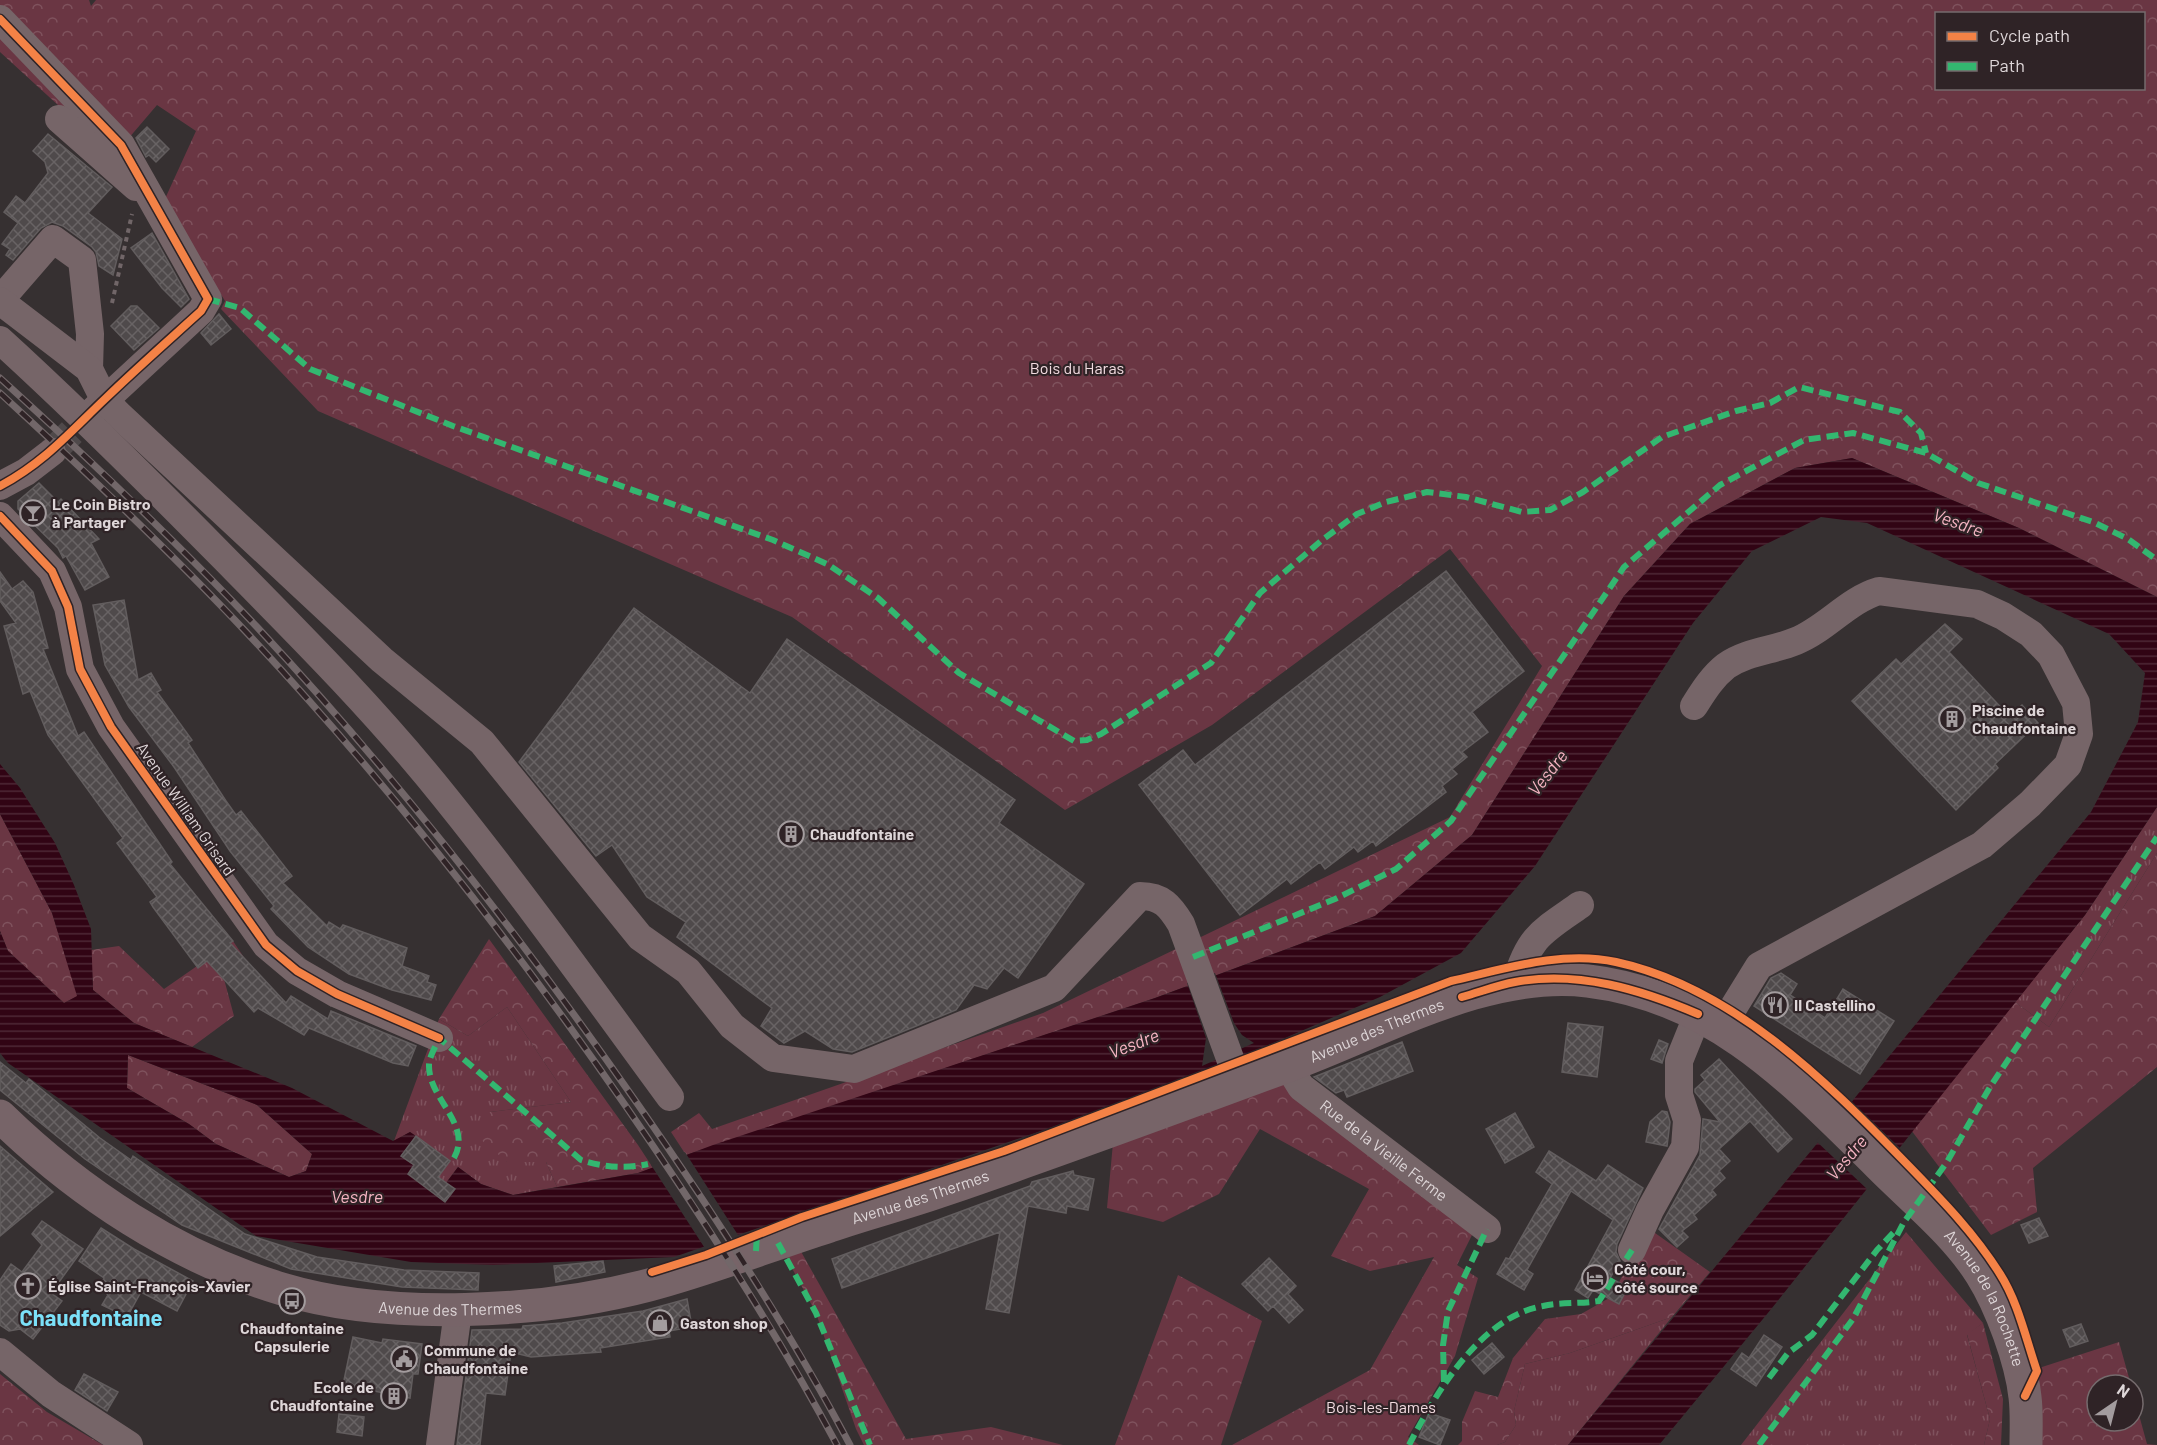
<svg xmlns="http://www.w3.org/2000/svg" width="2157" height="1445" font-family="Barlow,sans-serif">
  <defs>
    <pattern id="grass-tufts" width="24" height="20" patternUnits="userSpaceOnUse" patternTransform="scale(1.5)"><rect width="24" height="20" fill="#6a3643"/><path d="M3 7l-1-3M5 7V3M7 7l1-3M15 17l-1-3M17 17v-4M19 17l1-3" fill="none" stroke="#7f525d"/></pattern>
    <pattern id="forest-crowns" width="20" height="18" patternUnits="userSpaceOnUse" patternTransform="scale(1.5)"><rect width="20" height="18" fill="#6a3643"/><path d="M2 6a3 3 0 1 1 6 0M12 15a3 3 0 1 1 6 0" fill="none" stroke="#7f525d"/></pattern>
    <pattern id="water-rules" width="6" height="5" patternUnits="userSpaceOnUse" patternTransform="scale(1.5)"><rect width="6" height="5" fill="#310414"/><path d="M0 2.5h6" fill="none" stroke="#4e2835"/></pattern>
    <pattern id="building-cross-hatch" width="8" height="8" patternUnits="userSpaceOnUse" patternTransform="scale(1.5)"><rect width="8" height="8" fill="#4f4a4b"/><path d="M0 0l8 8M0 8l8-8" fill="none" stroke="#686364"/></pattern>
  </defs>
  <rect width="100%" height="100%" fill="#363031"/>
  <path fill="url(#grass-tufts)" d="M2157,807v46l-108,174 -34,-25 70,-87z
    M507,1007l64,95 -81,10 17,50h39l11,25 -44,8 -32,-11 -23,-17 -12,16 -8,-6 11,-16 -39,-29 -16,9 45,-122 29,17z
    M1906,1232l77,91 -16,12 23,84 -6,26h-243z
    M1672,1317l-104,128h-71l8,-3 11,-17 -2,-14 11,-47 45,-11z"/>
  <path fill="url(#forest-crowns)" fill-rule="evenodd" d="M0,0h89l2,6 5,-6h2061v597l-138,-69 -167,-70 -57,10 -105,56 -66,72 -152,239 -97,81 -220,82 -469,157 -15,-23 28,-19 13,16 331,-116 407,-196 92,-151 -92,-117 -238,176 -147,85 -273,-193 -474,-206 -97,-102 4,-8 -61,-100 32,-70 -39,-26 -29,34 -128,-128zM1936,14h208v74h-208z
    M0,37l106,112 -106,-97z
    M0,814l52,99 26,83 -14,7 -56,-52 -8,-20z
    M2157,853v214l-124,101 4,44 -46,23 -80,-105 104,-128 34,25z
    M489,939l149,206 15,23 -15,5 -81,14 -11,-25h-39l-28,-24 11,-26 81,-10 -64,-95 -39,29 -29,-17z
    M233,941l12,18 -21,20 10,37 -42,31 -58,-24 -41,-33 -2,-40 28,-4 45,43z
    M128,1055l129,50 55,49 -6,17 -17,6 -73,-33 -27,-20 -62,-36z
    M1294,1078l184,145 -21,42 21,13 -23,78 -47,81 11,8h-187l138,-75 64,-113 -64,14 -39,-15 38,-67 -109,-60 -41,65 -56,28 -56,-14 6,-65z
    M1648,1228l62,44 -38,45 -102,36 -45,11 -11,47 2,14 -11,17 -8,3h-39l4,-4v-19l13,-31 23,6 15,-39 32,-39 36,-5 30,-17z
    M799,1248l107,191 85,-12 72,18h-199l-8,-16 -40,-116 -30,-56z
    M1178,1275l84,46 -41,124h-106z
    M1983,1323l20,76 -2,46h-17l6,-26 -23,-85z
    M2119,1342l12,43h-34v36h36v-28l14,51 10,1h-121l3,-77z
    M0,1374l47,38 56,33h-103z"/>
  <path fill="url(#water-rules)" fill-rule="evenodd" d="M1852,458l167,70 138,69v210l-72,108 -313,393 -113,137h-91l523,-633 47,-90 7,-49 -36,-39 -242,-111 -46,-6 -69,34 -59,72 -158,243 -74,87 -81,44 -197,85 -509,175 -181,8 -82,-3 -155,-26 -248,-173 -8,-10v-122l8,20 56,52 13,-7 -25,-83 -52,-99v-50l20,24 35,55 19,42 17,44 2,61 41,33 158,65 101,53 17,-9 6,4 -15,19 13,10 -6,9 37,28 9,-12 -8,-7 12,-16 23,17 32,11 125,-22 75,-28 442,-147 220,-82 97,-81 152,-239 66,-72 105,-56zM128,1055l129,50 55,49 -6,17 -17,6 -73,-33 -27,-20 -62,-36z"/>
  <path fill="#363031" d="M1215,973l19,50 8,12 12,8 -52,23 4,-28 -19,-55z
    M1856,1092l-4,10 49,47 -33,41 -52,-49z
    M685,1152l53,83 1,2 -33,13 -55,-85z"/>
  <path fill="url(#building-cross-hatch)" stroke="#625d5e" stroke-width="1.5" d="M147,127l22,22 -13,13 -7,-7 -3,2 -10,-19z
    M48,134l64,53 -24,26 34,26 -9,36 -14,-9 -3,-14 -4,-5 -29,-21 -11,-4 -11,6 -28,32 -7,-5 4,-6 -8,-5 16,-21 -14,-11 12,-16 9,7 23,-30 -3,-11 -12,-11z
    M152,233l37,66 -8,8 -19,-19 -31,-40z
    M131,306h6l22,22 -25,22 -23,-24z
    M219,314l12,15 -20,16 -10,-12z
    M39,483l19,19 3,-3 38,40 -8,4 18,34 -24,13 -19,-34 -3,2 -5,-10 -40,-39v-8z
    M1446,571l78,100 -52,41 16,20 -26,20 5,5 -15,12 5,5 -15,12 4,6 -70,54 -3,-5 -15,11 -4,-5 -29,22 -5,-7 -29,22 -4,-5 -47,36 -101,-130 44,-35 12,15z
    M0,572l12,17 11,-8 10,11 15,56 -5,1 35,87 6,-4 88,130 -2,2 63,77 -3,2 56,60 5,-7 37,23 3,-8 85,35 -8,20 -15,-3 -84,-35 -5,7 -46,-27 -4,4 -47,-51 -9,7 -45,-61 -3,-5 7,-5 -40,-54 6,-5 -75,-103 -18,-44 -7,3 -19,-68 12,-3 -16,-22z
    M124,600l14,80 13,-7 10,17 -4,2 35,48 -4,3 38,58 10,14 5,-4 51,65 -9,7 44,43 2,-4 11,7 3,-4 64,23 -5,18 27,10 -2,6 9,3 -5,15 -39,-10 -43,-16 -41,-27 -37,-38 3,-3 -44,-55 -56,-84 -45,-60 -24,-42 -12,-60z
    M634,608l116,85 37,-54 228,161 -16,23 85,61 -66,94 -14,-10 -17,21 -13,-4 -18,25 -104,42 -19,-3 -28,-18 -21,12 -23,-17 11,-18 -95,-71 9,-15 -39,-25 -35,-52 -16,11 -77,-94z
    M1945,624l17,15 -13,13 60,64 13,-11 16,18 -43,41 3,4 -42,42 -104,-109 44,-42 5,5z
    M1781,973l16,11 -7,11 35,23 18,-29 51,32 -34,53 -106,-68 17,-28z
    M1568,1023l35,4 -6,50 -35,-5z
    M1659,1040l9,4 -6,19 -11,-4z
    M1402,1042l11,29 -66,26 -3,-7 -8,3 -22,-16z
    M1719,1059l73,80 -14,13 -28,-31 -31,28 11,12 -11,10 6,7 -13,12 4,5 -22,20 3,4 -15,12 6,6 -11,10 -18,-18 41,-74 3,-36 17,3 -25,-30v-3l10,-9 -4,-5z
    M0,1062l26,21 3,-4 71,59 31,22 2,-4 112,78 72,23 87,13 75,3 -1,17 -76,-3 -111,-18 -109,-44 -97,-66 -85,-69z
    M1662,1111l5,1 3,10 -3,24 -21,-4 4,-20z
    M1515,1113l19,34 -29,16 -19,-34z
    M416,1136l34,25 -12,16 17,12 -10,13 -37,-28 6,-9 -13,-9z
    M0,1146l53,46 -53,44z
    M1549,1151l47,30 12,-16 35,23 -26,56 -1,8 4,9 -10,17 18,9 -9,17 -26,-14 -5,8 -13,-8 38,-70 -42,-29 -44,79 6,4 -9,16 -27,-16 9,-16 3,1 43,-75 -16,-12z
    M1073,1171l1,4 20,4 -6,31 -21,-4 -1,7 -38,-7 -19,107 -23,-4 14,-77 -158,56 -10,-29 198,-73 2,-4z
    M2039,1218l9,18 -19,7 -8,-18z
    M42,1221l41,28 -32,44 11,8 -29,38 -13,-10 -11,2 -9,-6v-45l11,-16 11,8 20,-27 -10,-11z
    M101,1228l33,21 59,32 -16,30 -36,-19 -14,25 -25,-12 6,-10 -9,-8 5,-9 -25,-17z
    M1269,1258l27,28 -8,8 15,16 -14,13 -16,-17 -5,5 -26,-27z
    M603,1261l2,11 -49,10 -2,-16z
    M687,1299l5,28 -23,4 1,6 -70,11 1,4 -70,5 -20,-5 -6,43 -19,-2 -6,52h-23l15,-115 50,-1 1,-3 39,-3 81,-12z
    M2081,1324l7,17 -18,6 -7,-17z
    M1764,1335l18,12 -26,39 -25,-17 11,-16 7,5z
    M353,1337l29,6 1,-4 39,5 -4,30h-5l-3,24 -67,-13z
    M1492,1343l12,14 -20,17 -12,-14z
    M84,1374l34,18 -11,19 -32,-21z
    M1429,1413l21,7 -10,25 -21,-8z
    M339,1414l25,3 -2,19 -25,-4z"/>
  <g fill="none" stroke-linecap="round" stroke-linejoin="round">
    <path stroke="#4f494a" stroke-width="28" stroke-dasharray="28 14" stroke-linecap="butt" d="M52,452l40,-40"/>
    <path stroke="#716668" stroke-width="4" stroke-dasharray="4.5 4.5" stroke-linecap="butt" d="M112,303l20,-89"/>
    <g stroke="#766568" stroke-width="28">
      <path d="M0,19l121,126 87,154 -7,12 -108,100"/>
      <path d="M59,119l77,68"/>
      <path d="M0,300l53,-61 29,21 8,74 -1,35"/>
      <path d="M0,301l89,68 15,30 14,15 264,246 100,82 158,195 48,34 44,55 41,32 81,11 200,-81 86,-92c22,0 30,10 41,28l58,159"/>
      <path d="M0,340c77,70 150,143 223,217 76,77 153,154 221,239 79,98 152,200 226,301"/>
      <path d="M0,486l26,-14 26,-20"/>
      <path d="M0,516l52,55 16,36 12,62 31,58 155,218 31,26 40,23 102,44"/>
      <path d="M1694,706c9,-14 18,-29 32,-40 22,-15 46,-15 70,-25 30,-12 52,-41 83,-50l98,13 26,12 28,18 20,21 25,48 3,31 -11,31 -38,39 -48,41 -223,121 -37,60"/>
      <path d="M1516,982c13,-46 27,-51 64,-77"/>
      <path id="s1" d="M1288,1066l13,21 186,142"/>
      <path d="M1632,1250l18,-40 35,-63 2,-27 -8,-25v-34l19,-47"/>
      <path d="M0,1352l51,42 78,51"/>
      <path d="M440,1445l18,-134"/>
    </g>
    <path stroke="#776468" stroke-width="33" id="s2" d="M0,1116c79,77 176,141 282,173 106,32 260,24 367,-4 61,-16 121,-40 181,-59 38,-13 77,-23 114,-36 117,-40 233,-83 349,-126 92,-34 194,-95 295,-83 125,15 202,96 287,180 35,36 79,70 106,113 20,32 40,86 44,123 2,16 1,32 1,48"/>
    <g stroke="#726769" stroke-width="7">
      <path id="rail" d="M0,378c88,80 175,162 257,249 140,150 265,311 382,479 76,109 149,221 211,339
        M0,393c85,78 169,157 248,241 138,147 263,306 377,471 76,110 149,222 212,340"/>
    </g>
    <use href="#rail" stroke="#2f2326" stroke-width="4.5" stroke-dasharray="14" stroke-linecap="butt"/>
    <path stroke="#33b770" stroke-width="6" stroke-dasharray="12 6" stroke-linecap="butt" d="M208,299l32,9 70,61 143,57 320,114 54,24 51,34 81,75 115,68 13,-1 14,-6 110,-71 49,-70 61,-52 36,-27 29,-12 41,-10 39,5 56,15 28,-2 33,-18 79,-55 74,-26 34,-8 29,-16 101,25 21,21 5,20
      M1193,957l142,-58 61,-30 55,-48 173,-254 96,-82 84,-45 49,-7 73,20 52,30 115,39 35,17 29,21
      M454,1158c19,-34 -26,-59 -25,-93 0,-8 7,-19 10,-27l142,122c21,7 44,9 67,4
      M778,1243l38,70 54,132
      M756,1251l1,-17
      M1769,1378l19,-25 24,-18 65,-85 18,-19
      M1444,1382l-1,-37 5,-34 39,-82
      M1409,1445c27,-52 71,-128 134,-139 18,-4 37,-2 56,-5l33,-51
      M1759,1445l94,-126 51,-97 43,-60 43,-75 167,-250"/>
    <g stroke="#2f2326" stroke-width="11">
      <path id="cycleway" d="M0,19l121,126 87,154 -7,12c-32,29 -64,57 -95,87 -36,34 -61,64 -106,88
        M0,516l52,55 16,36 12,62 31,58 155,218 31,26 40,23 102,44
        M1462,997c18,-5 36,-12 53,-15 63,-12 127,8 183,32
        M652,1272l54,-17 96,-38 202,-66 447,-170c53,-12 111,-31 165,-19 115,25 208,117 287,198 35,36 70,71 97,114 18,28 26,65 37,97l-12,25"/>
    </g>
    <use href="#cycleway" stroke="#f48246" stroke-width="8"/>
  </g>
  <defs>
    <g id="bar-ring" transform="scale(1.35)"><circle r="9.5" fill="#2f2326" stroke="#a39c9e" stroke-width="1.5"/><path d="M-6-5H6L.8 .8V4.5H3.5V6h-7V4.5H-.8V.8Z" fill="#a39c9e"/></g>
    <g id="building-ring" transform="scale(1.35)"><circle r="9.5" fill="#2f2326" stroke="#a39c9e" stroke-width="1.5"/><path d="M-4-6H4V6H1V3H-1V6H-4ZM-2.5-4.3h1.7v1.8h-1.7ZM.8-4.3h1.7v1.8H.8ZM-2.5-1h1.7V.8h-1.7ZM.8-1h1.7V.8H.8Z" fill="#a39c9e"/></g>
    <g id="restaurant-ring" transform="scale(1.35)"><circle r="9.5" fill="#2f2326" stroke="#a39c9e" stroke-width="1.5"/><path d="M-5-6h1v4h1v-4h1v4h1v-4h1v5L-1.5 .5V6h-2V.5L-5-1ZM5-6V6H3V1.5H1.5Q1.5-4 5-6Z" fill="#a39c9e"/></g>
    <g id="hotel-ring" transform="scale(1.35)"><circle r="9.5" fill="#2f2326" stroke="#a39c9e" stroke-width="1.5"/><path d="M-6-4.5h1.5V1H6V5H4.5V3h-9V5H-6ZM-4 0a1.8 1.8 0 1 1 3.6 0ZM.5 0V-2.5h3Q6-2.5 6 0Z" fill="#a39c9e"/></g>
    <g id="church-ring" transform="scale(1.35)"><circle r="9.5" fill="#2f2326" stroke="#a39c9e" stroke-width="1.5"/><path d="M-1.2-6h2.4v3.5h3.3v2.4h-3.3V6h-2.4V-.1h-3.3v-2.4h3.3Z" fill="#a39c9e"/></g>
    <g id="bus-ring" transform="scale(1.35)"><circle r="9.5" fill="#2f2326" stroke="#a39c9e" stroke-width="1.5"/><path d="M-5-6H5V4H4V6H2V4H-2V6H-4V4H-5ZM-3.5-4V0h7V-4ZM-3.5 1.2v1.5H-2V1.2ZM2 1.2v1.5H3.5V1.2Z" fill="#a39c9e"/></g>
    <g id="shop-ring" transform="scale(1.35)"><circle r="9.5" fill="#2f2326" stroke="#a39c9e" stroke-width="1.5"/><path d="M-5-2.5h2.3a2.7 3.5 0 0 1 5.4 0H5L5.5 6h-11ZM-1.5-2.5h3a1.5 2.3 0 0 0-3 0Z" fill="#a39c9e"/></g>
    <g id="civic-ring" transform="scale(1.35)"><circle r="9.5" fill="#2f2326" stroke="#a39c9e" stroke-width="1.5"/><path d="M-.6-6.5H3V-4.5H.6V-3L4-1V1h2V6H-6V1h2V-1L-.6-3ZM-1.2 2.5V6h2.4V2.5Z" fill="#a39c9e"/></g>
  </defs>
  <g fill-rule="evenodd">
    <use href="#bar-ring" x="33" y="513"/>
    <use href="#building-ring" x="1952" y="719"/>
    <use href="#building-ring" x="791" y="834"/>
    <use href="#restaurant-ring" x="1775" y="1005"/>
    <use href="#hotel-ring" x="1595" y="1278"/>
    <use href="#church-ring" x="28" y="1286"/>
    <use href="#bus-ring" x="292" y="1301"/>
    <use href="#shop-ring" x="660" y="1323"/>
    <use href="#civic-ring" x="404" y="1359"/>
    <use href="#building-ring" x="394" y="1396"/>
  </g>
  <g text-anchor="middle" stroke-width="4.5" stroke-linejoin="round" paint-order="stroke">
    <g font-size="16" fill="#f2dbe0" stroke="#2f2326">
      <text x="1077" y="374">Bois du Haras</text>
      <text x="1381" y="1413">Bois-les-Dames</text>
    </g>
    <g font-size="16" font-weight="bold" fill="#ded6d8" stroke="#2f2326" text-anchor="start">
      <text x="52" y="510">Le Coin Bistro<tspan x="52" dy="18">à Partager</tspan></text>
      <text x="1972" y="716">Piscine de<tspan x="1972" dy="18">Chaudfontaine</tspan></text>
      <text x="810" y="840">Chaudfontaine</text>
      <text x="1794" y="1011">Il Castellino</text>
      <text x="1614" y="1275">Côté cour,<tspan x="1614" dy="18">côté source</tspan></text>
      <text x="48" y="1292">Église Saint-François-Xavier</text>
      <text x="680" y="1329">Gaston shop</text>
      <text x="292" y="1334" text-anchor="middle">Chaudfontaine<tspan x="292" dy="18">Capsulerie</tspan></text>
      <text x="424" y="1356">Commune de<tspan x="424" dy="18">Chaudfontaine</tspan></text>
      <text x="374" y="1393" text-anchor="end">Ecole de<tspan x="374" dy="18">Chaudfontaine</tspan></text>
    </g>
    <g font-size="16" fill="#ded6d8" stroke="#2f2326">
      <text transform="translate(186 809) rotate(55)" y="6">Avenue William Grisard</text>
      <text dy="6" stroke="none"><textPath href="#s2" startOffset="1476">Avenue des Thermes</textPath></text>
      <text dy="6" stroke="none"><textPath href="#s1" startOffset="129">Rue de la Vieille Ferme</textPath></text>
      <text dy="6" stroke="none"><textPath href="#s2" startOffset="990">Avenue des Thermes</textPath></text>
      <text dy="6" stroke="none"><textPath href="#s2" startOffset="2220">Avenue de la Rochette</textPath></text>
      <text dy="6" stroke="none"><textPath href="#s2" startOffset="504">Avenue des Thermes</textPath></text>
    </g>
    <g font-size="18" font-style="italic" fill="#f5b4c2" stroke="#2f2326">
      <text transform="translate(1958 523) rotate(20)" y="6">Vesdre</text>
      <text transform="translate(1548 773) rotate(-52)" y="6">Vesdre</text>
      <text transform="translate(1134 1044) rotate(-21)" y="6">Vesdre</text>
      <text transform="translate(1847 1158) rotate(-50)" y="6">Vesdre</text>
      <text x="357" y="1203">Vesdre</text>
    </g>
    <g font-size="22" font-weight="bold" fill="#7be0f8" stroke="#2f2326">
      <text x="91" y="1326">Chaudfontaine</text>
    </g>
  </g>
  <rect x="1935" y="12" width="210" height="78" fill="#2f2326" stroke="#756b6d" stroke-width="1.5"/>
  <rect x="1947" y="32" width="30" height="9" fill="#f48246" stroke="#756b6d" stroke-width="1.5"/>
  <text x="1989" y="42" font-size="18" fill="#ded6d8">Cycle path</text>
  <rect x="1947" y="62" width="30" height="9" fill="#33b770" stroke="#756b6d" stroke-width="1.5"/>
  <text x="1989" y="72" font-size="18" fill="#ded6d8">Path</text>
  <g transform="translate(2115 1403) rotate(35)"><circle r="28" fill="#2f2326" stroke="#756b6d" stroke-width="1.5"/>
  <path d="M0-4.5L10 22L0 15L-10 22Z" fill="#a39c9e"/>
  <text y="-9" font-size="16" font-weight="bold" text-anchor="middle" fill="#ded6d8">N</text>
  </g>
</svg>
